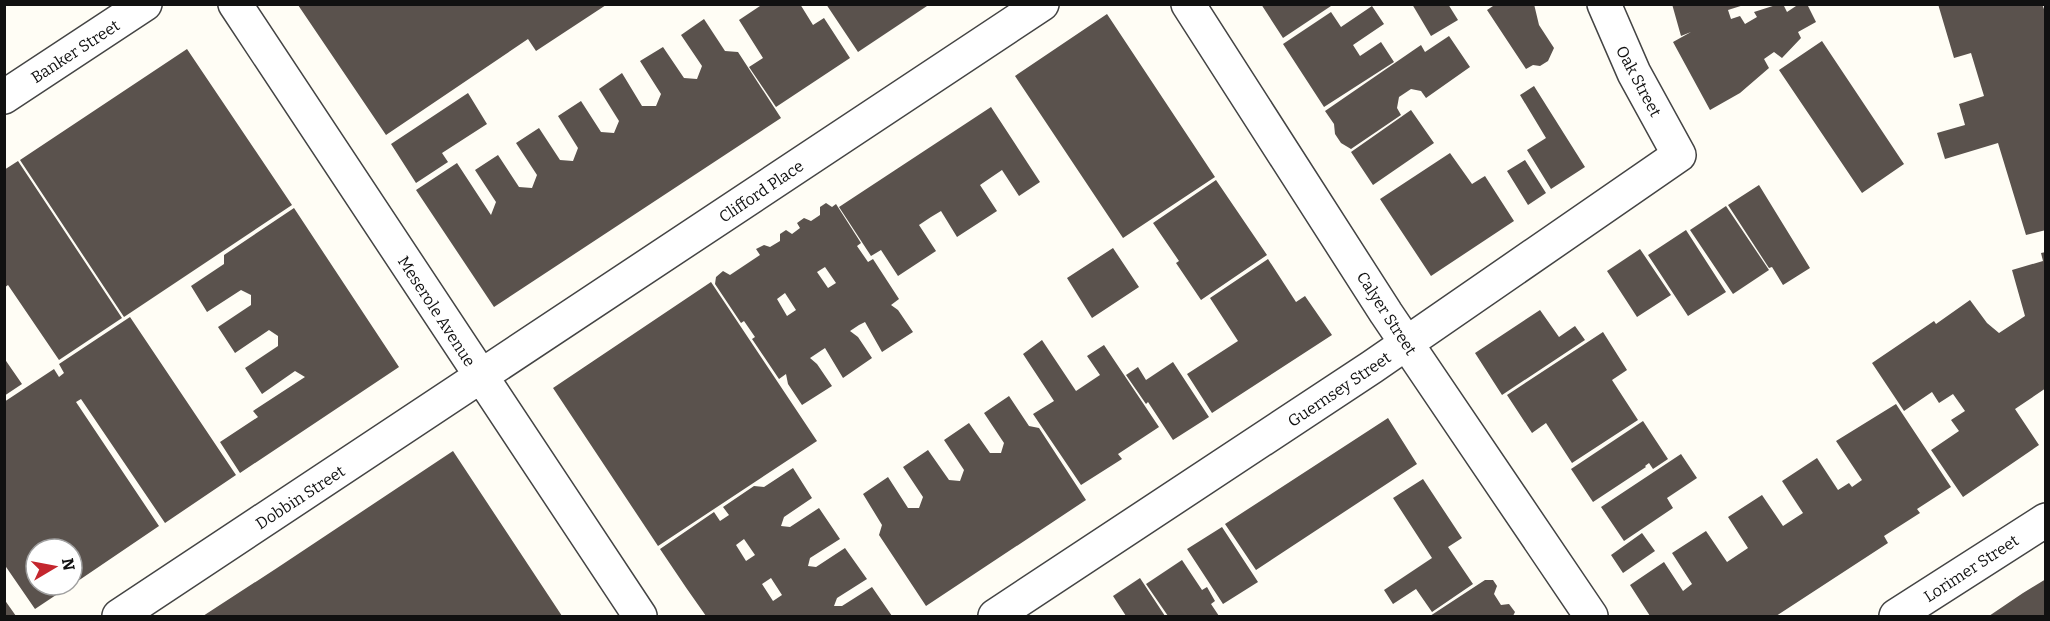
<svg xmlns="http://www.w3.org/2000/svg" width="2050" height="621" font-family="Bitter,serif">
  <rect width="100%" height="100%" fill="#fffdf5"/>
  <path fill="#5a524d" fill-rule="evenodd" d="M763,4h37l13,21 11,-7 26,40 -74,49 -27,-40 14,-9 -24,-38z
    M826,4h104l-72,48z
    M1261,4h73l-51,34z
    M1412,4h36l10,16 -27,16z
    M1496,4h38l5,21 15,23 -6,13 -8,5 -7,-1 -7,4 -39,-59z
    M1672,4h75l-19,6 3,9 9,-3 5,8 12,-7 -3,-5 25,-8h4l4,8 12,-8h8l9,18 -18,10 3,6 -19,20 -8,-6 -10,7 5,9 -29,25 -30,17 -37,-68 18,-10 -10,4z
    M1938,4h104l4,10v216l-20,5 -28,-92 -53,16 -8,-26 28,-8 -6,-21 25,-8 -13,-43 -17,5z
    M298,5h308l-70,46 -8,-12 -142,96z
    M1372,6l12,18 -31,21 7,11 21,-14 13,20 -70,45 -41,-63 48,-32 10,15z
    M1107,14l108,163 -92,61 -108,-162z
    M704,19l21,32 13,1 43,66 -287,189 -78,-117 41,-27 34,52 5,-13 -21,-32 23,-15 21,32 13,1 5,-13 -21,-32 23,-15 21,32 13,1 5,-13 -20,-32 23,-15 20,31 13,1 5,-12 -20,-32 23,-16 20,33h14l5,-12 -21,-33 23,-14 21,31 13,1 5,-13 -21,-31z
    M1449,36l21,31 -44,31 -5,-7 -10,-2 -12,8 -2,11 4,7 -50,34 -10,-6 -6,-9 -1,-10 -9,-13 96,-66 4,7z
    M1822,41l82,123 -42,29 -83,-123z
    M187,49l105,156 -168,112 -104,-157z
    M1534,86l51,81 -34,22 -24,-39 19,-12 -26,-43z
    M468,93l19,31 -45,29 6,9 -32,21 -25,-39z
    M991,107l49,75 -21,14 -17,-26 -22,15 17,26 -40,26 -16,-26 -10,6 -12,8 17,26 -38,25 -17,-26 -10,6 -32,-49z
    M1411,110l23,33 -61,42 -22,-33z
    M1450,153l22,31 13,-8 29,45 -83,55 -51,-77z
    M1525,160l21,33 -18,12 -21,-34z
    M18,161l104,157 -63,42 -51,-75 -4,3v-118z
    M1216,180l51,75 -66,45 -25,-37 3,-2 -26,-38z
    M1759,185l51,83 -27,17 -11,-18 -3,1 -41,-63z
    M826,203l6,4 4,-3 25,39 -4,3 11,16 5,-3 26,40 -8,6 7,5 15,22 -31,20 -17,-30 -6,3 -9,6 8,6 14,21 -29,20 -18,-30 -15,10 7,6 15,22 -30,19 -14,-21 -2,-10 -7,5 -27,-40 3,-2 -11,-16 -3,2 -26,-39 1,-7 7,-6 7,4 30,-20 -4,-6 8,-4 6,2 10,-6v-7l6,-4 6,4 8,-6 -3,-5 7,-5 7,3 9,-6v-8zM825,267l11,16 -8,5 -11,-16zM785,293l11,17 -9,6 -10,-17z
    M1726,206l43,64 -36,24 -43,-64z
    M294,208l105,159 -159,106 -20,-31 38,-25 -5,-6 52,-34 -10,-6 -33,23 -17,-26 33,-22v-10l-9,-6 -34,23 -17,-26 33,-22v-10l-10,-5 -34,22 -16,-26 33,-22v-9z
    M1686,230l40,62 -38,24 -40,-61z
    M1113,248l26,39 -47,31 -25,-40z
    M1640,249l31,46 -34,22 -30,-46z
    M2046,252v136l-31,21 24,36 -76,52 -32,-47 28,-19 -8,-11 14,-9 -12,-17 -14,9 -7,-11 -28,19 -32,-48 62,-42 2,3 34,-24 17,23 12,10 26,-17 -13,-46 31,-9 -2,-8z
    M1268,259l28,43 9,-6 27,39 -120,78 -25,-39 51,-33 -28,-43z
    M711,282l106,159 -159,105 -105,-158z
    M1540,310l19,27 16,-11 10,14 -83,55 -27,-42z
    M130,317l106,158 -71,48 -84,-124 -5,3 83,124 -87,59v-36h-36v36h35l-36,24 -31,-45v-162l50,-33 5,8 5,-4 -5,-9z
    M1603,332l24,38 -15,10 26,40 -66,43 -26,-40 -14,10 -25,-38z
    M1042,340l34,51 24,-16 -13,-19 17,-11 55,82 -41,27 4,5 -41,26 -48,-71 21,-13 -31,-47z
    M4,358l18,26 -18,12z
    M1173,362l36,55 -36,23 -25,-38 -2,2 -20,-29 12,-8 8,13z
    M1009,396l20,30 10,2 47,72 -160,106 -47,-71 3,-10 -19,-31 25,-17 20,31h11l4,-11 -20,-30 25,-17 21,30 11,1 4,-11 -20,-30 25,-17 21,30h11l3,-10 -20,-30z
    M1896,404l55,83 -34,22 3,4 -36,23 4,7 -112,73h-126l-20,-31 34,-23 19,29 9,-7 -20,-31 34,-22 21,31 21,-14 -20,-31 34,-22 21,31 20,-13 -21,-32 35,-23 21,32 11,-7 3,4 10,-7 -26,-39z
    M1388,418l29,46 -161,106 -31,-46z
    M1643,421l25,38 -15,10 -4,-6 -4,3 1,1 -53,35 -22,-33z
    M453,451l109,165h-359l74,-48z
    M1681,454l16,24 -30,20 6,10 -49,33 -23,-34z
    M793,468l19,30 -28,19 -3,9 9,1 29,-19 21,31 -30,19 -2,8 8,1 29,-19 22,31 -30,19 -3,8h8l30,-19 20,29h-186l-19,-27 -27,-40 54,-37 6,9 9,-6 -6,-8 31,-21 10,1zM744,539l11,16 -9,6 -10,-16zM771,578l11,17 -9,6 -11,-17z
    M1423,479l39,59 -14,9 25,37 -41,28 -16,-23 -23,15 -9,-14 48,-32 -39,-60z
    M1222,527l36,55 -35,22 -36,-55z
    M1642,533l13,18 -32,22 -12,-18z
    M1182,560l20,30 5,-3 8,14 -4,3 8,12h-51l-22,-32z
    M1140,578l25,38h-39l-13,-20z
    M2046,579v37h-57l34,-23z
    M1485,580h8l4,6 -3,8 7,11 8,-1 6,8 -2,4h-83z
    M4,599l12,17h-12z"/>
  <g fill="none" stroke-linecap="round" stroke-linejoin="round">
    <g stroke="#444" stroke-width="36">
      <path id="street" d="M235,4l405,612
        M1188,4l198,309 205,303
        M4,97l141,-93
        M119,616l923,-612
        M995,616l377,-249 307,-212 -45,-82 -30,-69
        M1896,616l150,-96"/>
    </g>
    <use href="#street" stroke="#fff" stroke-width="33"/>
  </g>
  <g text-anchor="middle" stroke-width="6" stroke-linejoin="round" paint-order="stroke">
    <g font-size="16" fill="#111" stroke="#fff">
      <text transform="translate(75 51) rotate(-33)" y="6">Banker Street</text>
      <text transform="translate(1639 81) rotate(62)" y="6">Oak Street</text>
      <text transform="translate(761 191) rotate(-34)" y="6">Clifford Place</text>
      <text transform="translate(437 311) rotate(57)" y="6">Meserole Avenue</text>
      <text transform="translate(1387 313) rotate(57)" y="6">Calyer Street</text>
      <text transform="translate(1339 389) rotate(-34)" y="6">Guernsey Street</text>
      <text transform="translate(300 497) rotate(-33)" y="6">Dobbin Street</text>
      <text transform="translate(1971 568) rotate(-33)" y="6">Lorimer Street</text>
    </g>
  </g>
  <rect width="2050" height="621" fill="none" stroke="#111111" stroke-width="12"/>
  <g transform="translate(54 567) rotate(80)"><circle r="28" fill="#ffffff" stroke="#a0a0a0" stroke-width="1.5"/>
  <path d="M0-4.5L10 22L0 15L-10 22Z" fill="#c4262e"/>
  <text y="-9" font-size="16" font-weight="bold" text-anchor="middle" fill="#111111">N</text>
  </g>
</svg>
